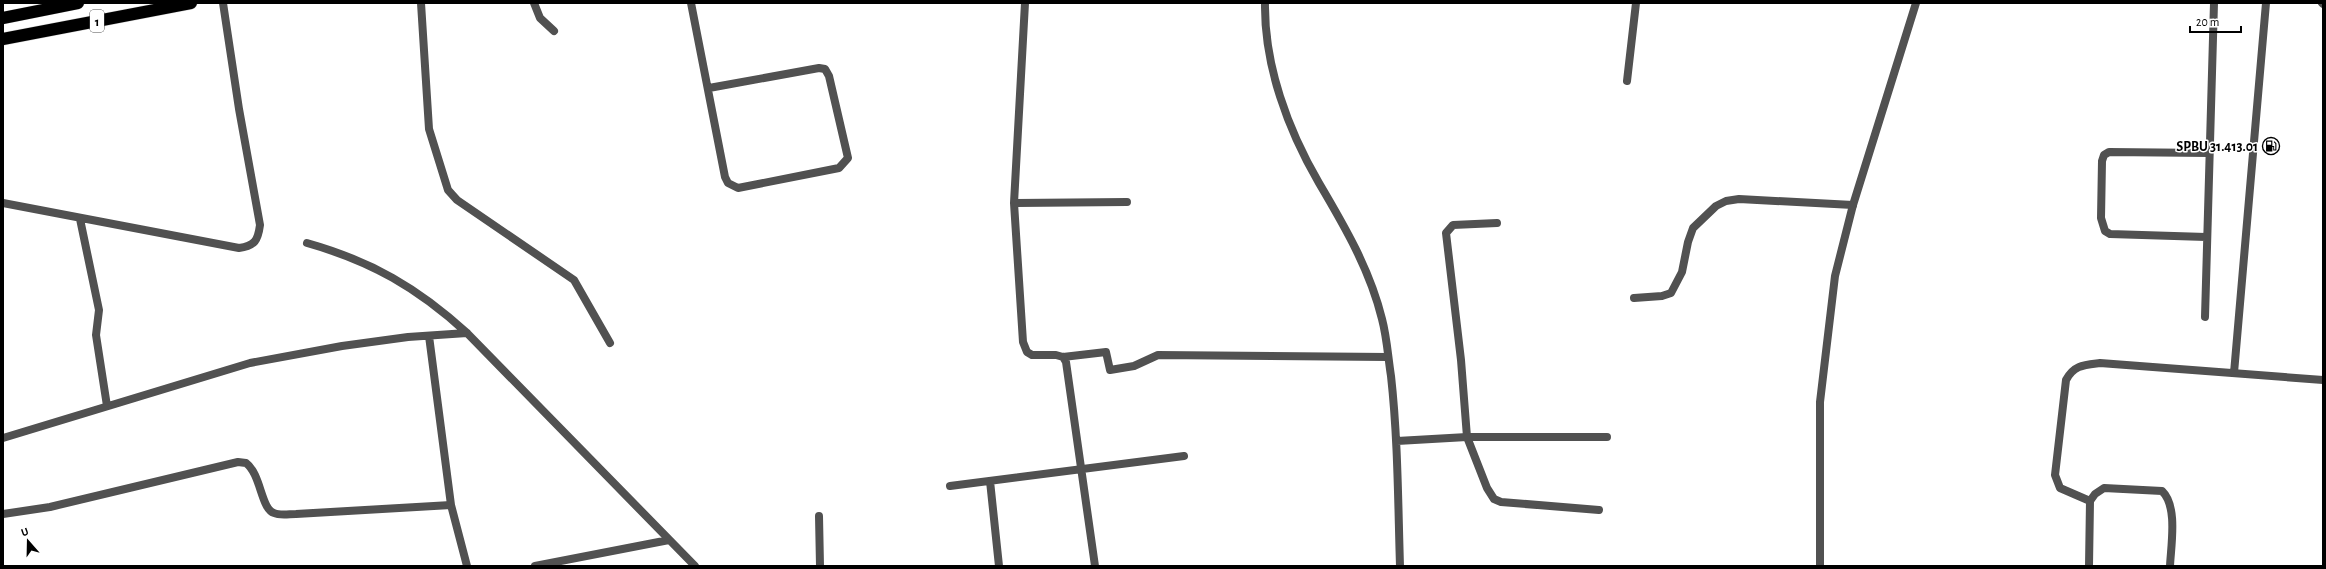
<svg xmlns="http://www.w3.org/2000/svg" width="2326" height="569" font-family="'Alegreya Sans',sans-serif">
  <rect width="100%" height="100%" fill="#fff"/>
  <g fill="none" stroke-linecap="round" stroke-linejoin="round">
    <g stroke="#dbdbdb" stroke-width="13">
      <path id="highway" d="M3,18l75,-15
        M3,39l188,-36"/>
    </g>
    <path stroke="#515151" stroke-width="8" d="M421,3l8,126 19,61 9,10 117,80 36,63
      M691,3l34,174 3,6 10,5 101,-20 9,-10 -19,-82 -4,-7 -6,-1 -110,20
      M2322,3l1,1
      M1627,81l9,-78
      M1497,223l-44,2 -7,8 15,127 6,77 20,51 7,11 7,3 98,8
      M2206,237l-96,-3 -5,-3 -4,-13 1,-57 2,-6 5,-3 100,1
      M1634,298l28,-2 9,-3 11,-21 6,-30 5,-14 23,-22 10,-5 13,-2 114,6
      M2205,317l9,-314
      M2234,373l32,-370
      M2090,501l-30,-13 -5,-13 11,-95c8,-15 18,-15 34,-17l223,17
      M819,516l1,50
      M2089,566l1,-65 5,-7 9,-6 58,3c16,15 9,54 8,75"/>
    <path stroke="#515151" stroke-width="8" d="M534,3l6,15 14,13
      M1025,3l-11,200 9,139 4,10 5,3h24l7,2 43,-5 4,18 24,-4 24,-11 230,2
      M1265,3c-1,62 23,127 54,180 26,44 51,87 63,136 5,19 6,38 9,57 7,63 7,127 9,190
      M3,203l236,45c16,-2 19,-8 21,-23l-21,-116 -16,-106
      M1014,203l113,-1
      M80,219l19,91 -3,25 11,71
      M307,243c64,18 111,45 160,90l228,233
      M429,336l22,169 16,61
      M1063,357l3,5 29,204
      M3,438l247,-75 92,-17 66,-9 59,-4
      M1397,441l70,-4h140
      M990,481l9,85
      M950,486l234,-30
      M3,514l47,-7 188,-45 8,1c15,11 15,46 28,50 6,3 15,1 22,1l155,-9
      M535,566l134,-26
      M1820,566v-164l15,-126 18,-71 63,-202"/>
    <use href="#highway" stroke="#000" stroke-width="12"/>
  </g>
  <defs>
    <g id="fuel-ring" transform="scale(0.9)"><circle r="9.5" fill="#fff" stroke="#000" stroke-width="1.5"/><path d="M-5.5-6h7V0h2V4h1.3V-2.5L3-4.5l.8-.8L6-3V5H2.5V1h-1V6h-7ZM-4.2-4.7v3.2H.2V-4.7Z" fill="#000"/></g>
  </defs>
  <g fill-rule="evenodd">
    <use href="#fuel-ring" x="2271" y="146"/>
  </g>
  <g text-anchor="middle" stroke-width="3" stroke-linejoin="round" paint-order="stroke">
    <rect fill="#fff" stroke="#4c4c4c" stroke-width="1" x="90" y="10" width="14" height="22" rx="3"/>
    <g font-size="13" font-weight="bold" fill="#000">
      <text x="97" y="26">1</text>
    </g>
    <g font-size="14" font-weight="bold" fill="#000" stroke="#fff" text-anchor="end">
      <text x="2258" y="151">SPBU 31.413.01</text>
    </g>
  </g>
  <rect width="2326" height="569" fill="none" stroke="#000000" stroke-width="8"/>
  <g transform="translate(28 541) rotate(340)" stroke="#ffffff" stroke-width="3" paint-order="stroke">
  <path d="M0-3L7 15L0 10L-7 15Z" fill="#000000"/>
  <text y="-6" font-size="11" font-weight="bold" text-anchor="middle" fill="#000000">U</text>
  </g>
  <path d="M2190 26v6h51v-6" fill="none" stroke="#000000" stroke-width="2"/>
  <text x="2196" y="26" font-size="12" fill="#000000" stroke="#ffffff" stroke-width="3" paint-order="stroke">20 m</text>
</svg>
